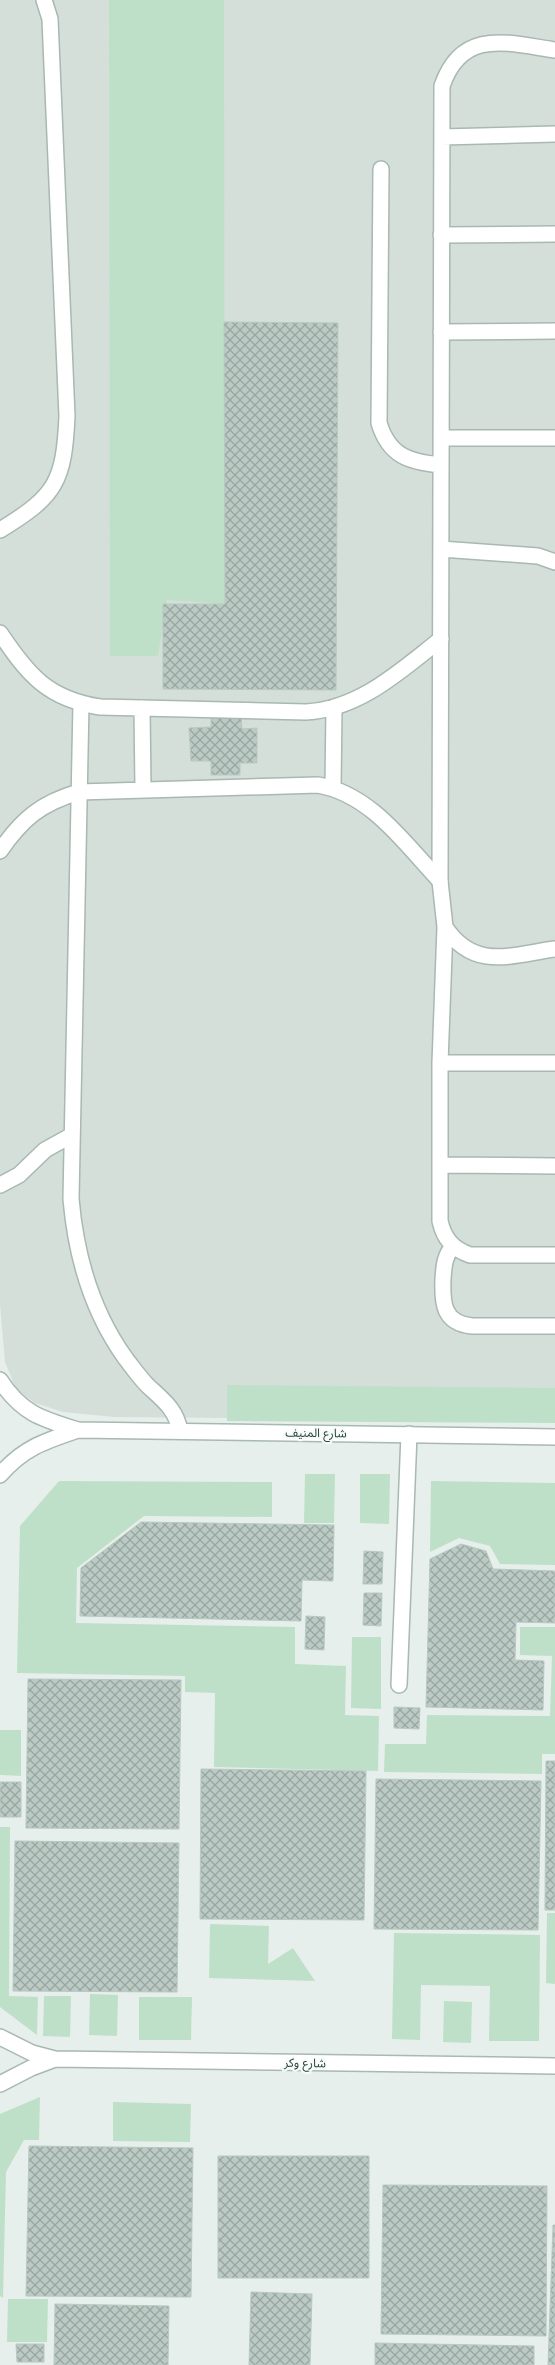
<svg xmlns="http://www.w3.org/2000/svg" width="555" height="2365" font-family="Arial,'Noto Sans Arabic',sans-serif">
  <defs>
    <pattern id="building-cross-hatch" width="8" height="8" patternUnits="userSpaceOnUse" patternTransform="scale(1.25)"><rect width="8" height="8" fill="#bbcac4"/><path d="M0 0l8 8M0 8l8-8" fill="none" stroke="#98a6a0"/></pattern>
  </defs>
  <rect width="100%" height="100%" fill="#e6efeb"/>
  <path fill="#d4dfda" d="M0,0h555v1421l-441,-4 -51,-5 -28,-9 -19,-14 -11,-27 -5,-57z"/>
  <path fill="#bfe0c8" d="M109,0h115l1,604 -58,-4 -9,56h-48z
    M227,1385l328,3v35l-328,-2z
    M305,1474h30l-1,49h-30z
    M360,1474h30l-1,50 -29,-1z
    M59,1481l213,1v35l-128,-1 -67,52 -1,55 219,4v37l51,2 -1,49 34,1 -1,55 -164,-4 1,-74 -30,-1v-16l-168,-3 3,-147z
    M431,1481l124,2v82l-55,-1 -10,-18 -31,-8 -29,14z
    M520,1627h35v127h-13v20l-158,-2 1,-28h41l1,-29 123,1 2,-60 -32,-1z
    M352,1637h29v72l-30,-1z
    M0,1730h21v46l-21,-1z
    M0,1827h10l-1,169 29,1 -1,38 -37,-28z
    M547,1913h8v71l-9,-1z
    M210,1924l59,2 -1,38 25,-16 22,33 -106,-3z
    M394,1933l146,2 -1,106h-50l1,-55 -69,-1 -1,55 -28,-1z
    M90,1994l28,1 -1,41 -28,-1z
    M44,1996h27l-1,41 -27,-1z
    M139,1997h53l-1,43h-52z
    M444,2001l28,1 -1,41 -28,-1z
    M40,2097l-1,43h-15l-18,32 -3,126 -3,-2v-182z
    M113,2102l78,2 -1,38 -77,-1z
    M8,2299h40l-1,43h-40z"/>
  <path fill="url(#building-cross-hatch)" stroke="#b8c9c2" d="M224,322l114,1 -2,367 -173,-1v-85h62z
    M241,717l1,12 15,-1v35h-17v12h-29v-14h-20l-2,-33 22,-1v-9z
    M141,1522l193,3 -1,56 -31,-1 -1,41 -221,-5 1,-48z
    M461,1544l25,7 7,18 62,2v52l-39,-1 -1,38 29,1 -1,49 -117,-3 4,-148z
    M364,1551l19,1 -1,32h-19z
    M364,1593h18l-1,33 -18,-1z
    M306,1616l19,1 -1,33 -19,-1z
    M28,1679l153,1 -2,149 -153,-1z
    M394,1707l26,1 -1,21 -25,-1z
    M546,1761h9v149h-10z
    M201,1769l165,2 -2,149 -164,-1z
    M376,1779l165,2 -3,149 -164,-1z
    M0,1782h21v35h-21z
    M15,1841l164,2 -2,149 -164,-1z
    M29,2146l164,2 -2,149 -165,-1z
    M218,2156h151v122h-151z
    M383,2185l164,1 -1,150 -165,-2z
    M553,2225h2v140h-7z
    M251,2292l61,2 -2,71h-61z
    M55,2304l114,2 -1,59h-114z
    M375,2343l159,3v19h-159z
    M16,2344h28v18h-27z"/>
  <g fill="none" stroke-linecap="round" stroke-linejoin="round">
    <g stroke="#a8b8b2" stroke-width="18">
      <path id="service" d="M555,50c-48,-7 -93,-22 -113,36l-2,795 5,46 -5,136v158c4,18 13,28 30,34h85
        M442,137l113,-3
        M381,169l-2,254c10,33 30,39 62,42
        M441,235l114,-1
        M441,332l114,-1
        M441,438h114
        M0,530c56,-34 64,-48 67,-114l-17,-397 -6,-19
        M441,549l97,7 17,6
        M81,704l-10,495c5,57 21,113 55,160 7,9 14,19 22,27 15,14 28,23 32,45
        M445,927c29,44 66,28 110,22
        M440,1063h115
        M440,1165l115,1
        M0,1185l19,-10 26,-25 27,-15
        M453,1246c-9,11 -9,20 -10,33 -1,24 0,44 29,47h83
        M399,1685l10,-251"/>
    </g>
    <g stroke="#a8b8b2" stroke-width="18">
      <path id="minor" d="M0,633c28,42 48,66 100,74l206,5c54,-3 94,-41 135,-73
        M142,708l1,81
        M333,788l1,-81
        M0,851c22,-32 41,-48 79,-59l239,-7c53,9 87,59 122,96
        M0,2037l32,16 23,6 500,7
        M0,2084l31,-16 24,-9"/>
    </g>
    <g stroke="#a8b8b2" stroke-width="18">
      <path id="tertiary" d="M0,1380c21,33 42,39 78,50l477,7
        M0,1475c23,-27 45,-34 78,-45"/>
    </g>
    <use href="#service" stroke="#fff" stroke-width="15"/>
    <use href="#minor" stroke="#fff" stroke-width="15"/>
    <use href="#tertiary" stroke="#fff" stroke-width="15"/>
  </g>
  <g text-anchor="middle" stroke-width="4.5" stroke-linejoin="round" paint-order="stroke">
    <g font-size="12" fill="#24423a" stroke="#f7fbf9">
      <text transform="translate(316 1433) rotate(1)" y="4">شارع المنيف</text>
      <text transform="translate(305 2063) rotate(1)" y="4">شارع وكر</text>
    </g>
  </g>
</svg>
